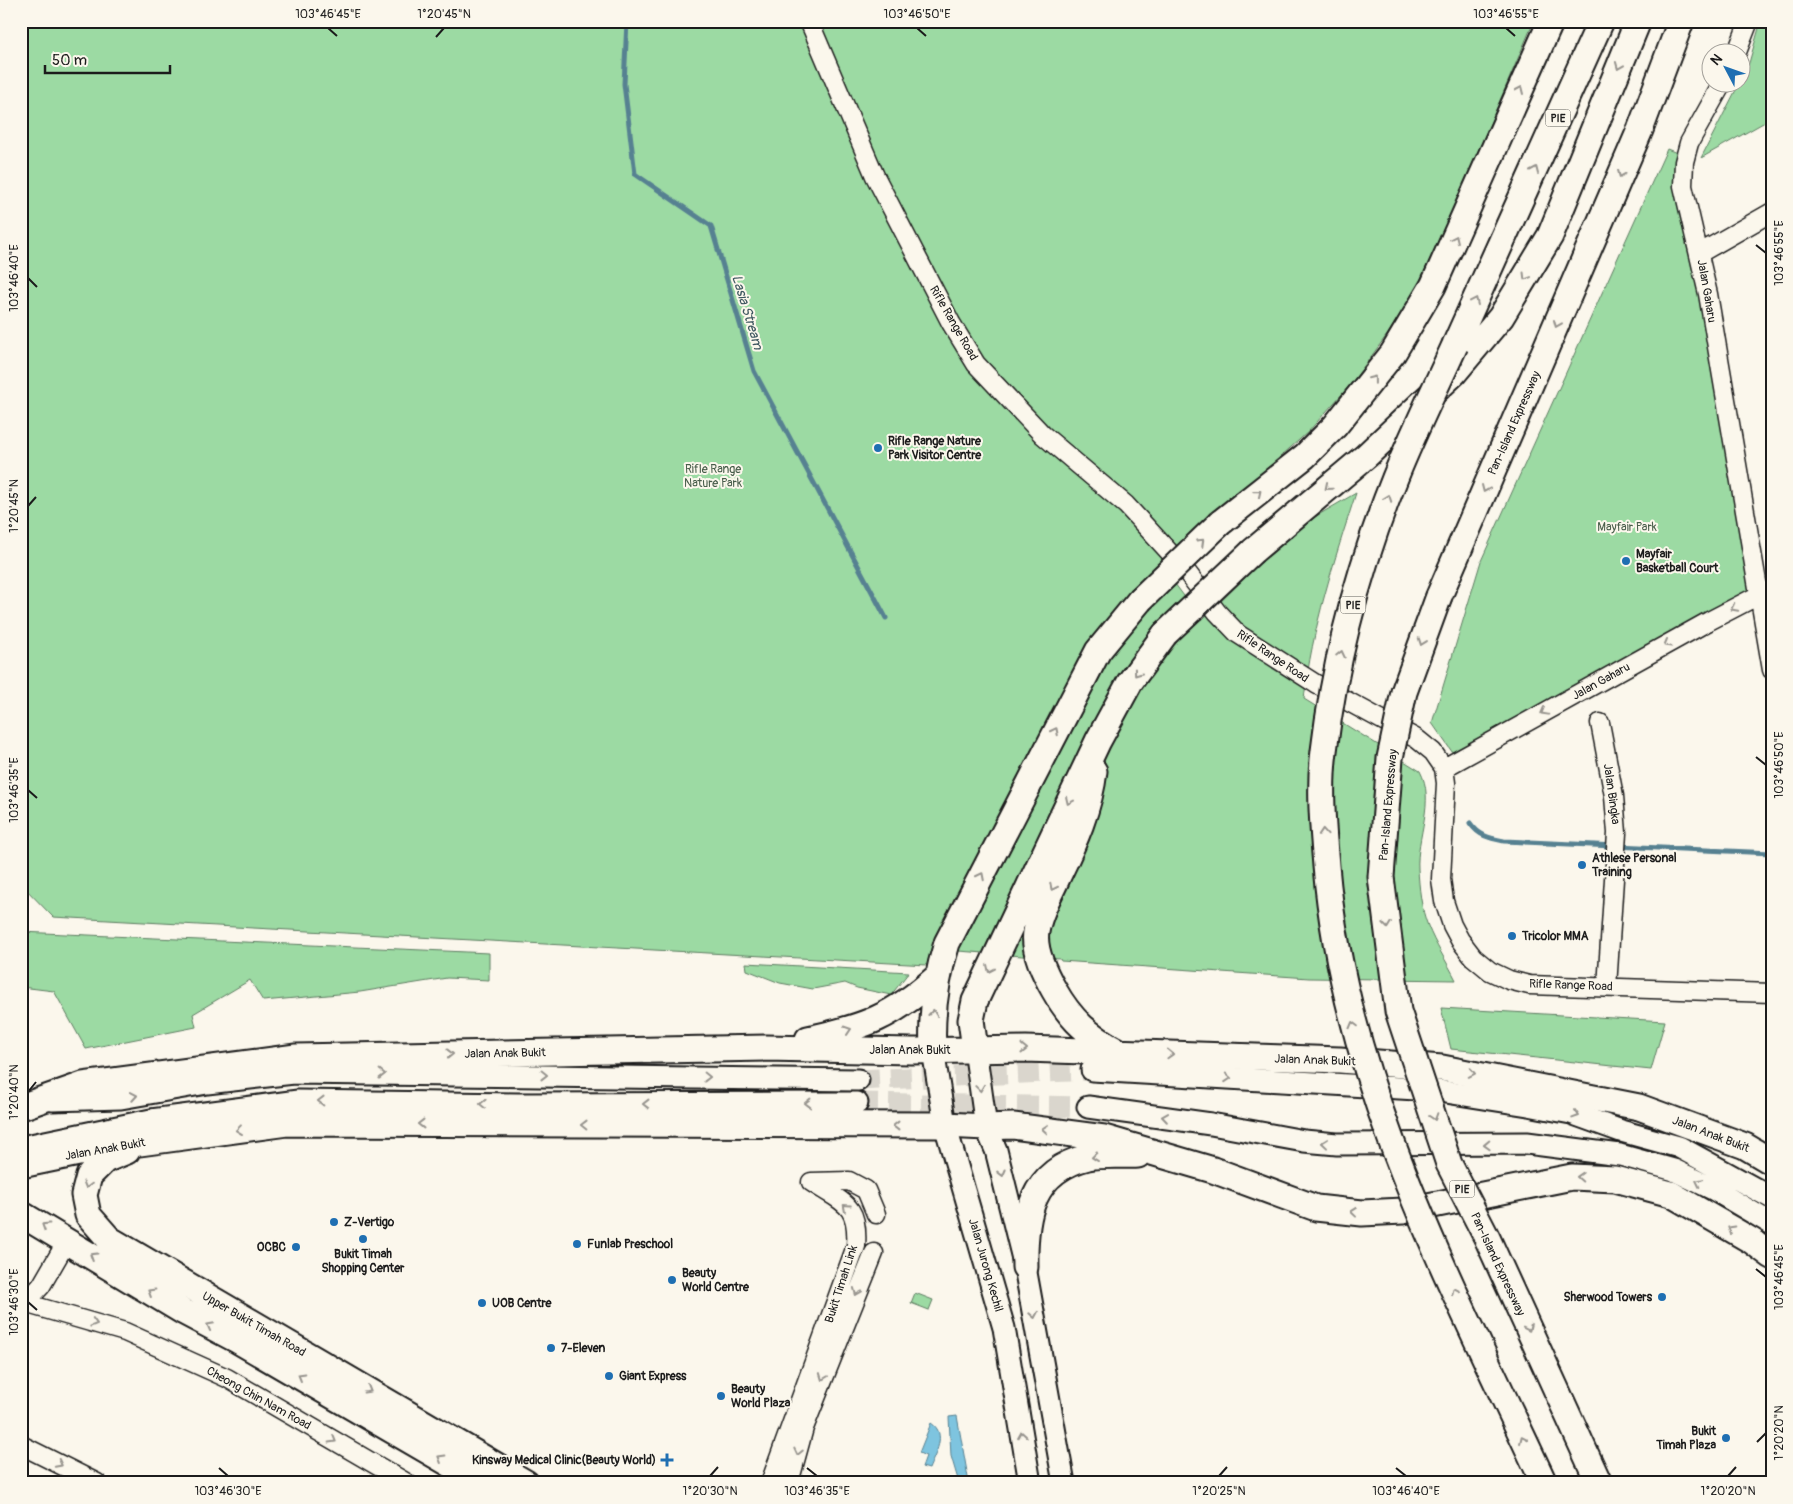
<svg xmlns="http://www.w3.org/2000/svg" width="1793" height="1504" font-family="Pangolin,sans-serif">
  <rect width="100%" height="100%" fill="#fbf7ec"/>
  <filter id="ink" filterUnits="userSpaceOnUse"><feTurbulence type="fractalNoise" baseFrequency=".02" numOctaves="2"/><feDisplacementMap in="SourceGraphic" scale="10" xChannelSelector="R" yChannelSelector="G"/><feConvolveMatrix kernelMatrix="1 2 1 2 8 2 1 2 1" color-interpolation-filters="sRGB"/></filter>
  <g filter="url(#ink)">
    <path fill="#9cdaa3" stroke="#5c7b60" d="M21,21h1513l-84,196 -34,72 -29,46 -37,50 -42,47 -148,132 42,56 92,-91 62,-36c-22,68 -44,135 -52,206l116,72c16,30 -4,66 -2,98 1,18 3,40 10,57 7,18 19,36 28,54l-147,-2 -248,-17 -1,-2 -127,-10 -6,16 -874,-48 -32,-33z
      M1761,21h11v97l-71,40 39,-76 9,-19z
      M1667,149l10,4 -3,30 25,59 55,325 -4,28 -293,164 -25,-36 49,-162z
      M21,932l468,21v27l-42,-2 -87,14 -97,9 -13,-21 -57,34 3,13 -110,22 -32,-58 -33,-4z
      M746,963l163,9 -18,23 -34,-7 -12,-5 -32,6 -33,-6 -33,-13z
      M1441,1008l224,13 -14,49 -200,-21z
      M915,1293l18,7 -4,10 -18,-7z"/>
    <path fill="#7ec4df" stroke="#578191" d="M957,1416l12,67h-10l-8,-27 -2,-39z
      M931,1423c17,11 4,31 -2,46l-7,-2 4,-11 -7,-3z"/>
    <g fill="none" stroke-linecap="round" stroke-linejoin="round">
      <path stroke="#578191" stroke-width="5" d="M627,21l-3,63 11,90 76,52 43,145 132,247
        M1470,823c9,13 19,15 34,18l268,12"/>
      <path stroke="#dad6cd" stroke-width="21" stroke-dasharray="21 11" stroke-linecap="butt" d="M858,1080l234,-10
        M857,1103l231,4"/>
      <g stroke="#1c1c1c" stroke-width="21">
        <path id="minor" d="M809,21l66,155 76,147 25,41 67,71 83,70 57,62 34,45 21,22 78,50 101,55 16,13 11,16 2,15 -5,96 3,22 8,24 8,15 13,17 17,14 19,9 20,5 243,8
          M1737,52l12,-31
          M1723,82l-34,61 -5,19 -1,24 25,108 64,376
          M1700,253l72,-41
          M1600,723l14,73 3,37 -10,154
          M1444,768l265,-147 50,-26 13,-2
          M811,1182l38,-1 17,9 10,24
          M21,1302l104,30 102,46 180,105
          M25,1303l16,-17 26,-45
          M21,1445l76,38
          M770,1483l86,-237c3,-43 -13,-43 -45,-64
          M789,1483l15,-55 70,-175"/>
      </g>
      <g stroke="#1c1c1c" stroke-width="25">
        <path id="major" d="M975,1049l11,78 10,23 29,117 39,216
          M933,1050l12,75 59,203 26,155
          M1092,1070l341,20 95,15 43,8 50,18 58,16 93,51
          M52,1100l69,-2 86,-15 87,-10 564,7
          M1088,1107l123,17 93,17 33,3 190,-1 93,12 54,15 39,19 59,35
          M21,1147l130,-27 147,-19 220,3 339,-1"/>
      </g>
      <g stroke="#1c1c1c" stroke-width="29">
        <path id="highway" d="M1455,345l146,-324
          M1220,523l85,-67 30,-30 58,-73 40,-67 118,-265
          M1253,551l113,-95 88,-83 47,-56 49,-81 88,-215
          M1439,596l201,-466 41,-109
          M1094,771c-4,36 -20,72 -36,105 -8,18 -19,36 -22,56 -3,19 9,42 18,58 17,30 35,46 65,62
          M808,1039c57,-12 84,-22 129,-62
          M975,1049l-4,-29 4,-19 123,-260 32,-59 35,-48
          M933,1050c-2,-37 3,-72 14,-107l151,-292 42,-51
          M21,1107l62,-22 213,-28 470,-9 145,3 115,-2 314,11 102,8 197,39 106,39 27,16
          M127,1151l-22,9 -16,16 -5,19 4,20 21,24 417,244
          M21,1165l82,-17 184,-25 658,2 41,2 27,-1 91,12 109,32 103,38 46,5 41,-2 169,-34 43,2 56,15 81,47 20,15
          M21,1214l163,98 53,28 246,143
          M1025,1267c-1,-50 5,-96 63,-110 16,-3 34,-1 50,-2"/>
      </g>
      <use href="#minor" stroke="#fbf7ec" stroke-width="18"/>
      <use href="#major" stroke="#fbf7ec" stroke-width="21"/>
      <use href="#highway" stroke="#fbf7ec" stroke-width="25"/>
      <g stroke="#1c1c1c" stroke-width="29" stroke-linecap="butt">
        <path id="highway-bridge" d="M1455,345c-20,44 -42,88 -60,133 -35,87 -60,180 -71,273 -5,38 -1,77 2,115 19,222 126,418 218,617
          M1439,596l-35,96 -14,66 -9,119 17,134 51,153 38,74 112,245
          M1140,600l80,-77
          M1165,634l88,-83"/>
      </g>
      <use href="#highway-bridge" stroke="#fbf7ec" stroke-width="25"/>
    </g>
    <defs><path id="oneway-chevron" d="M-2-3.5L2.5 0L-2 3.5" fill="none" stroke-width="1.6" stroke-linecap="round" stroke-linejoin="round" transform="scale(1.25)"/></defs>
    <g stroke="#97948e">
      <use href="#oneway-chevron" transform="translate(1619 66) rotate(112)"/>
      <use href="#oneway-chevron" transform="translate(1520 90) rotate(-66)"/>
      <use href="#oneway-chevron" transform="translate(1535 170) rotate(-66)"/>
      <use href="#oneway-chevron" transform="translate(1621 174) rotate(113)"/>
      <use href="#oneway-chevron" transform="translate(1455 239) rotate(-65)"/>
      <use href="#oneway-chevron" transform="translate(1526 277) rotate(121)"/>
      <use href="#oneway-chevron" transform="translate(1475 301) rotate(-65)"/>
      <use href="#oneway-chevron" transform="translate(1557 324) rotate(113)"/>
      <use href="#oneway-chevron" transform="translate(1373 379) rotate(-52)"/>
      <use href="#oneway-chevron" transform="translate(1328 487) rotate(140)"/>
      <use href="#oneway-chevron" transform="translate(1485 489) rotate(114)"/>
      <use href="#oneway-chevron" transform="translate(1258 493) rotate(-39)"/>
      <use href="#oneway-chevron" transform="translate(1388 498) rotate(-70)"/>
      <use href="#oneway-chevron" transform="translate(1201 542) rotate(-44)"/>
      <use href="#oneway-chevron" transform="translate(1734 608) rotate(153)"/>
      <use href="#oneway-chevron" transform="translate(1422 642) rotate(110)"/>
      <use href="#oneway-chevron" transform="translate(1667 644) rotate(151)"/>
      <use href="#oneway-chevron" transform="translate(1341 654) rotate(-77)"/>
      <use href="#oneway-chevron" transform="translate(1137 673) rotate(126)"/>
      <use href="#oneway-chevron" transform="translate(1544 712) rotate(151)"/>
      <use href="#oneway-chevron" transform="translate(1055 731) rotate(-63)"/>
      <use href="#oneway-chevron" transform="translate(1069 801) rotate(115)"/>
      <use href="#oneway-chevron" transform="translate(1323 832) rotate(-94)"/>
      <use href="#oneway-chevron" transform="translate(981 876) rotate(-63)"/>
      <use href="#oneway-chevron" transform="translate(1053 887) rotate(117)"/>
      <use href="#oneway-chevron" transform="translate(1387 925) rotate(83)"/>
      <use href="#oneway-chevron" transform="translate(990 969) rotate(115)"/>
      <use href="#oneway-chevron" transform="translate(933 1013) rotate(-84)"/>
      <use href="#oneway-chevron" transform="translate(1353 1025) rotate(-105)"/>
      <use href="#oneway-chevron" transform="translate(848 1030) rotate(-18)"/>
      <use href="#oneway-chevron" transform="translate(1024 1049) rotate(1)"/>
      <use href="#oneway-chevron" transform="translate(450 1054) rotate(-1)"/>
      <use href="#oneway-chevron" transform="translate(1170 1054) rotate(2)"/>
      <use href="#oneway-chevron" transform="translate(1472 1073) rotate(11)"/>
      <use href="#oneway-chevron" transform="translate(382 1074) rotate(1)"/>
      <use href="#oneway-chevron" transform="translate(544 1075) rotate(1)"/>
      <use href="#oneway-chevron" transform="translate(707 1077) rotate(1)"/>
      <use href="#oneway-chevron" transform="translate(1228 1078) rotate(4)"/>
      <use href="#oneway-chevron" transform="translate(980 1088) rotate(82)"/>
      <use href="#oneway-chevron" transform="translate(134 1096) rotate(-10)"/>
      <use href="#oneway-chevron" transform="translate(321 1101) rotate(-179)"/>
      <use href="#oneway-chevron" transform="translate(808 1103) rotate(180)"/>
      <use href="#oneway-chevron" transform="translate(483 1104) rotate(-179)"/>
      <use href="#oneway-chevron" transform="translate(646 1104) rotate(180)"/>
      <use href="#oneway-chevron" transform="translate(1576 1115) rotate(18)"/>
      <use href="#oneway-chevron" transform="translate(1165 1117) rotate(-172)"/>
      <use href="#oneway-chevron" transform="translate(1434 1117) rotate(72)"/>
      <use href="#oneway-chevron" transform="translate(421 1124) rotate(-180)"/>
      <use href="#oneway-chevron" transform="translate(584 1125) rotate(-179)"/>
      <use href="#oneway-chevron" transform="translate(896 1126) rotate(180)"/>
      <use href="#oneway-chevron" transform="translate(1045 1129) rotate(-175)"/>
      <use href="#oneway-chevron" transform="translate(239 1130) rotate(173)"/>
      <use href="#oneway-chevron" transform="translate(1325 1143) rotate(-174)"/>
      <use href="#oneway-chevron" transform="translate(1487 1145) rotate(178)"/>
      <use href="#oneway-chevron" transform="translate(1095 1157) rotate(173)"/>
      <use href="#oneway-chevron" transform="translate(1002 1173) rotate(76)"/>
      <use href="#oneway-chevron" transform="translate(1580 1177) rotate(-177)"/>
      <use href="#oneway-chevron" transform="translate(1699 1182) rotate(-154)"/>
      <use href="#oneway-chevron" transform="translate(87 1185) rotate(105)"/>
      <use href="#oneway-chevron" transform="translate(846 1207) rotate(-138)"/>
      <use href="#oneway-chevron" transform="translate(1354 1212) rotate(-174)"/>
      <use href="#oneway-chevron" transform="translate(45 1226) rotate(-148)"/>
      <use href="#oneway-chevron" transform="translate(1731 1229) rotate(-150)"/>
      <use href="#oneway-chevron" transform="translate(93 1256) rotate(-148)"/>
      <use href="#oneway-chevron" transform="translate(1455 1291) rotate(-115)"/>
      <use href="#oneway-chevron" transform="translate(151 1292) rotate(-149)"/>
      <use href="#oneway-chevron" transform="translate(857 1292) rotate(112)"/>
      <use href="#oneway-chevron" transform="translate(1034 1315) rotate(80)"/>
      <use href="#oneway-chevron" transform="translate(94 1323) rotate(16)"/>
      <use href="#oneway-chevron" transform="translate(210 1326) rotate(-152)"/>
      <use href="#oneway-chevron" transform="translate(1528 1328) rotate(65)"/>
      <use href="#oneway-chevron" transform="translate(301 1376) rotate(-150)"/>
      <use href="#oneway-chevron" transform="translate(823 1377) rotate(111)"/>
      <use href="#oneway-chevron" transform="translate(368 1390) rotate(30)"/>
      <use href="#oneway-chevron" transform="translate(1022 1435) rotate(-99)"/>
      <use href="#oneway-chevron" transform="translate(1523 1439) rotate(-115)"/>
      <use href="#oneway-chevron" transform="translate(333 1440) rotate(30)"/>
      <use href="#oneway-chevron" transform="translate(798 1452) rotate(103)"/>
      <use href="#oneway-chevron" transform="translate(441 1458) rotate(-149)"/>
      <use href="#oneway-chevron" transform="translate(59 1464) rotate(27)"/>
    </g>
  </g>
  <path fill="none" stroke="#1c1c1c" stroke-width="2" d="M328,28l9,8M917,28l9,8M1506,28l9,8M436,37l8,-9M1756,245l10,8M28,278l9,9M28,506l8,-9M1756,757l10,8M28,790l9,8M28,1092l8,-10M1756,1269l10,8M28,1302l9,8M1757,1442l9,-9M219,1468l9,8M807,1468l10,8M1396,1468l10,8M710,1476l8,-9M1219,1476l8,-9M1728,1476l8,-9"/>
  <g fill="#1f6fb2" stroke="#fbf7ec" stroke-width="2">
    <circle cx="878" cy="448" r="5"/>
    <circle cx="1626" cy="561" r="5"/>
    <circle cx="1582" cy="865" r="5"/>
    <circle cx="1512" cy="936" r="5"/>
    <circle cx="334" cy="1222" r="5"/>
    <circle cx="363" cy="1239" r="5"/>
    <circle cx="577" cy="1244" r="5"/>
    <circle cx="296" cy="1247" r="5"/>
    <circle cx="672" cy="1280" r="5"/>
    <circle cx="1662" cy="1297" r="5"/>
    <circle cx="482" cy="1303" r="5"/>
    <circle cx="551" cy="1348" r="5"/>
    <circle cx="609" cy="1376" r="5"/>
    <circle cx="721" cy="1396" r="5"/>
    <circle cx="1726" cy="1438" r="5"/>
    <path d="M664.5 1452.5h5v5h5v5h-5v5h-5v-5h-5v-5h5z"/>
  </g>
  <g text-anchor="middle" stroke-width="4" stroke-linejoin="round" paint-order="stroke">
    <g fill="#fbf7ec" stroke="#5f5e5a" stroke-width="1">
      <rect x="1545.5" y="109.5" width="25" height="17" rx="4"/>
      <rect x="1340.5" y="596.5" width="25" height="17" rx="4"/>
      <rect x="1449.5" y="1180.5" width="25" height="17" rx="4"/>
    </g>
    <g font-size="11" font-weight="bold" fill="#1c1c1c">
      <text x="1558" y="122">PIE</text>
      <text x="1353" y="609">PIE</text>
      <text x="1462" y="1193">PIE</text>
    </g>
    <g font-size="12" fill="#1c1c1c" stroke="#fbf7ec">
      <text transform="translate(1707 291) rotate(80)" y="4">Jalan Gaharu</text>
      <text transform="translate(954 323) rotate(60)" y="4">Rifle Range Road</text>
      <text transform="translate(1514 423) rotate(-66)" y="4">Pan-Island Expressway</text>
      <text transform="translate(1273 656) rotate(34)" y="4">Rifle Range Road</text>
      <text transform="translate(1601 681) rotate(-29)" y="4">Jalan Gaharu</text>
      <text transform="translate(1612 794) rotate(82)" y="4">Jalan Bingka</text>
      <text transform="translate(1388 805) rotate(-85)" y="4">Pan-Island Expressway</text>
      <text transform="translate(1571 985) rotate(2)" y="4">Rifle Range Road</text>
      <text x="910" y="1054">Jalan Anak Bukit</text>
      <text transform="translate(505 1053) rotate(-1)" y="4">Jalan Anak Bukit</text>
      <text transform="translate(1315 1060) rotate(2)" y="4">Jalan Anak Bukit</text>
      <text transform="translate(1711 1134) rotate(21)" y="4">Jalan Anak Bukit</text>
      <text transform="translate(105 1149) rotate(-10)" y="4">Jalan Anak Bukit</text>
      <text transform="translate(1498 1264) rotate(65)" y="4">Pan-Island Expressway</text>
      <text transform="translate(986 1265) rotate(74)" y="4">Jalan Jurong Kechil</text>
      <text transform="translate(841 1284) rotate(-72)" y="4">Bukit Timah Link</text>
      <text transform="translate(254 1324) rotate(30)" y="4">Upper Bukit Timah Road</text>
      <text transform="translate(259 1398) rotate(29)" y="4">Cheong Chin Nam Road</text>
    </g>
    <g font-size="12" font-weight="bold" fill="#1c1c1c" stroke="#fbf7ec" text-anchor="start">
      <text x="888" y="445">Rifle Range Nature<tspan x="888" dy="14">Park Visitor Centre</tspan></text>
      <text x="1636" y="558">Mayfair<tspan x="1636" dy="14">Basketball Court</tspan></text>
      <text x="1592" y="862">Athlese Personal<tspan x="1592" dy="14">Training</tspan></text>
      <text x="1522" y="940">Tricolor MMA</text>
      <text x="344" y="1226">Z-Vertigo</text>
      <text x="587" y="1248">Funlab Preschool</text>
      <text x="286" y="1251" text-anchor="end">OCBC</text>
      <text x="363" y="1258" text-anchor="middle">Bukit Timah<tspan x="363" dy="14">Shopping Center</tspan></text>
      <text x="682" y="1277">Beauty<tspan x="682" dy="14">World Centre</tspan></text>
      <text x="1652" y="1301" text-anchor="end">Sherwood Towers</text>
      <text x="492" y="1307">UOB Centre</text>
      <text x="561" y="1352">7-Eleven</text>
      <text x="619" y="1380">Giant Express</text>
      <text x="731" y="1393">Beauty<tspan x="731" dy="14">World Plaza</tspan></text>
      <text x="1716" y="1435" text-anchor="end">Bukit<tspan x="1716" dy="14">Timah Plaza</tspan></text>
      <text x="656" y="1464" text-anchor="end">Kinsway Medical Clinic(Beauty World)</text>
    </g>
    <g font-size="12" fill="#495e4b" stroke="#fbf7ec">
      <text x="713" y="473">Rifle Range<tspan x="713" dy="14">Nature Park</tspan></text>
      <text x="1627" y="531">Mayfair Park</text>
    </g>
    <g font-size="14" font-style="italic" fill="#3e5760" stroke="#fbf7ec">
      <text transform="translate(748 312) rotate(73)" y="5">Lasia Stream</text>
    </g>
  </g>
  <rect width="1793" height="1504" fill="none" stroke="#fbf7ec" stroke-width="55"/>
  <g transform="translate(1726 68) rotate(311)"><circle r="24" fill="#fbf7ec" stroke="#a29f99"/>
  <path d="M0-4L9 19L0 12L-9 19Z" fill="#1f6fb2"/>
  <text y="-8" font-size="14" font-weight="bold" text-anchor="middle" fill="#1c1c1c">N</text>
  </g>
  <path d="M45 65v8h125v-8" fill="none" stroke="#1c1c1c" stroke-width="2.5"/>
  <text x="52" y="65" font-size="15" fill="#1c1c1c" stroke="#fbf7ec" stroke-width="4" paint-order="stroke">50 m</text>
  <rect x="28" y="28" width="1738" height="1448" fill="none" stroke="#1c1c1c" stroke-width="2"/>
  <g font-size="12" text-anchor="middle" fill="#1c1c1c">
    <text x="328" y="18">103°46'45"E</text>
    <text x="444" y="18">1°20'45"N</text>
    <text x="917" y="18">103°46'50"E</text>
    <text x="1506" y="18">103°46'55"E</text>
    <text transform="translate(1779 253) rotate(-90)" y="4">103°46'55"E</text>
    <text transform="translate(14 278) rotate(-90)" y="4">103°46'40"E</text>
    <text transform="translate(14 506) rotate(-90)" y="4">1°20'45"N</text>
    <text transform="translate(1779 765) rotate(-90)" y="4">103°46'50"E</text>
    <text transform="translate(14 790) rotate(-90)" y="4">103°46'35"E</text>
    <text transform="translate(14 1092) rotate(-90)" y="4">1°20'40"N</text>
    <text transform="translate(1779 1277) rotate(-90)" y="4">103°46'45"E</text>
    <text transform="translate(14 1302) rotate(-90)" y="4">103°46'30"E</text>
    <text transform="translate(1779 1433) rotate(-90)" y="4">1°20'20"N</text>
    <text x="228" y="1495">103°46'30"E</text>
    <text x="710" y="1495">1°20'30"N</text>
    <text x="817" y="1495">103°46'35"E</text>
    <text x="1219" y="1495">1°20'25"N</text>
    <text x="1406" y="1495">103°46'40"E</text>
    <text x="1728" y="1495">1°20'20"N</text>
  </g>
</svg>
